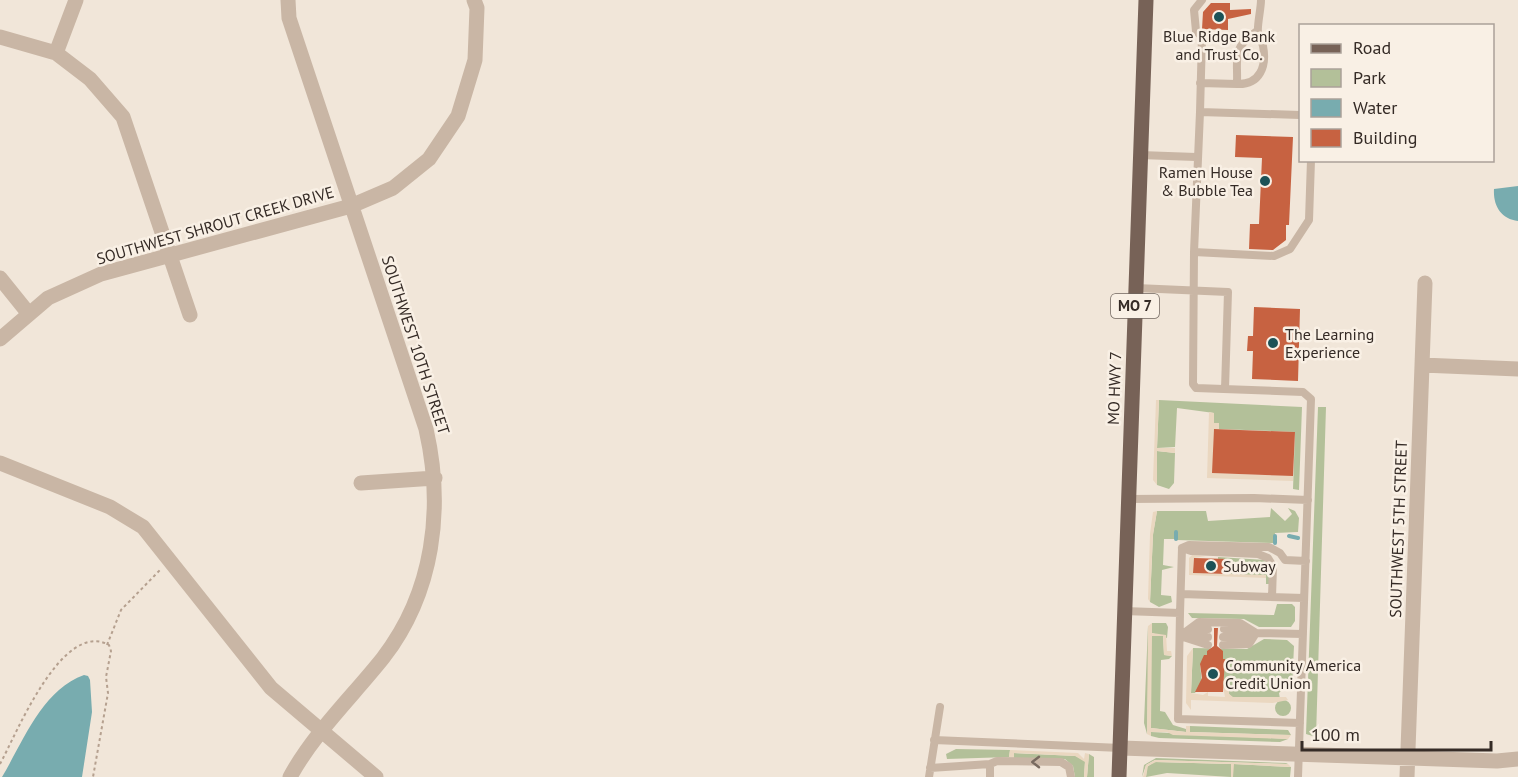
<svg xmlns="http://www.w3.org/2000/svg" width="1518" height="777" font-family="'PT Sans',sans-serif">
  <rect width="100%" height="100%" fill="#f1e6d9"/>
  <path fill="#b3c099" d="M1159,400l143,7 -3,83 -6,-1 2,-57 -76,-3 -5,-6v-10l-37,-5 -2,39 -18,1z
    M1318,407h8l-10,330 -10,-3z
    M1157,451l18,2 -1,30 -5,6 -12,-4z
    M1271,508l14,13 7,-7 -4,-6 7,3 4,7 -1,14 -23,1 -1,10 -97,-3 -1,-8 -1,7h-11l-1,26 11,2 -12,3 -1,25 10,1 1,6 -13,5 -9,-5 3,-68 4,-23h49l2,10 62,-4z
    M1218,557l47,3 4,5v19h-3v-8l-35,-2v-14l-13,-1z
    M1277,604h15l3,3v14l-4,6h-32l-15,-8 -52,-1 -4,-5 86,2z
    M1152,623h14l2,4 -1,11 -15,-5z
    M1148,626l1,6 -2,102 -3,-11z
    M1151,636h12l1,19 8,1 -3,3 -8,1 -1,51 5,1 8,13 13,4v3l-35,-4z
    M1264,639l23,1 7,6 -2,43h-9l-4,4 1,6 -48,-2 -3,-3v-8h-6l2,-26 -5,-1v-4h-16v7l-4,3 2,17 -7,11h-4l2,-45 54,1z
    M1275 708a8 8 0 1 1 16 0a8 8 0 1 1-16 0Z
    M1190,726l98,4 3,5 -102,-3z
    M1151,732l137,7 -8,3 -121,-4 -8,-2z
    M956,749l54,1 -1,7 -62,2 -1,-5z
    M1013,753l63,3 9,5 -1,16h-9l-2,-11 -8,-7 -51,-1z
    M1089,754l5,3v20h-7z
    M1156,758l130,5 2,1 -133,-4 -9,5 -4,12 2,-12z
    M1154,762l77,2v13l-64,-4 -21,4 1,-10z
    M1233,764l58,3 -1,10h-57z"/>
  <path fill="#ead7c0" d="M1156,400h3l-2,48h18v5l-18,-2v34l-4,-5z
    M1209,412l5,1v10h5v6l-5,1 -1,43 80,3v5l-86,-3z
    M1157,511l-4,24 -3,67 -2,-3 2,-65 3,-22z
    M1192,555l14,1 -12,2 -1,15 34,1 1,-15 3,1v14l35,1v3l-77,-3v-17z
    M1152,623v10l14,2 1,16h4l1,5 -8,-1 -1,-19h-11l-1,92 35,4v-6h4v6l101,3 -3,4 -115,-4 -6,-3h-16v4l-4,-2 1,-108z
    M1193,648l-2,45 12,2 5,-3v4l17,1 -2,-11h6v8l4,3h53l2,3 -15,3 -82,-3v10l-5,-7 1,-47z
    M1010,750l68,3 6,6 1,-6 4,1 -2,23h-3l1,-15 -10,-6 -61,-3v5l-5,-1z
    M1155,760l133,4 3,3 -57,-3 -1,13h-2v-13l-75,-2 -8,4 -2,11h-3l3,-12z"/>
  <path fill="#78acaf" d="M1518,186v35c-17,-2 -25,-15 -24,-32z
    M84,675l4,1 2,4 2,32 -10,65h-80c21,-35 40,-87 82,-102z"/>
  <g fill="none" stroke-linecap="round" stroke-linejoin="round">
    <path stroke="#78acaf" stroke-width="4" d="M1289,536l9,2
      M1176,539v-7
      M1275,543v-7"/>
  </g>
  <path fill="#c76241" d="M1211,3h19v7l21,-1v5l-23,5v11l-26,-1 1,-17z
    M1236,135l57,2 -4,88h-3v15l-13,10 -24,-1 1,-25h9l3,-66 -27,-1z
    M1254,307l46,2 -2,72 -46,-2 1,-28h-6l1,-15h5z
    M1214,429l81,3 -2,44 -81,-3z
    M1194,558l34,1v15l-35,-1z
    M1214,628h4l-1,18 6,5v8h2l-2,33h-28l7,-14 -2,-14 4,-9h3v-4l7,-5z"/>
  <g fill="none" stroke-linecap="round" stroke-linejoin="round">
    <path stroke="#b5a08f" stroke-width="2" stroke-dasharray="3 3" stroke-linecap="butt" d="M107,645l14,-35 39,-40
      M0,764c16,-29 62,-145 109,-119l2,6 -5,26 2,16 -15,84"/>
    <path stroke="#c9b6a5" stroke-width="8" d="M1257,31c-26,18 -19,25 -20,53 23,1 30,-18 26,-38 -1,-5 -5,-9 -5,-14 -1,-7 3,-23 3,-32
      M1200,83l37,1
      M1200,112l2,-75 -6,-6 -2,-21 8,-10
      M1300,115l-100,-3 -6,140 80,4 16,-7 19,-29 2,-60
      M1140,155l56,2
      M1194,252l-1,132 3,4 107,4 8,7 -13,378
      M1136,288l92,4 -3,97
      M1129,499l125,-1 54,2
      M1182,548l7,-3 80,2 11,6 5,7 21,1
      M1182,548l9,3 67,3 10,4 5,8 -1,31
      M1181,594l123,4
      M1124,611l56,2 -2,106 122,4
      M1180,613l2,-65
      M1224,629l28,3
      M1189,632l19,-3
      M1180,636l19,-14 41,1 16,10 47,1
      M1180,636l28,9
      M1184,636l24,1
      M1223,637l19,1 14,-5
      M1223,645l26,-1 7,-11
      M934,740l187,8
      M990,764l7,-3 64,1 8,5 2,10
      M930,768l60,-4v13
      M929,777l11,-70"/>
    <path stroke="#c9b6a5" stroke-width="15" d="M288,0l1,18 137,411c18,79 8,163 -43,229 -31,39 -69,75 -93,119
      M0,37l56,16 34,26 33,38 67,198
      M56,53l20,-53
      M0,278l29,36
      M0,339l48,-41 53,-24 250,-68 42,-18 36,-29 29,-43 17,-56 2,-52 -3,-8
      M1422,365l96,4
      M0,463l110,44 33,20 128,161 105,89
      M361,483l74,-5
      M1121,748l376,13 21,-2
      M1407,777l18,-494"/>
    <path stroke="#776257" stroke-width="15" d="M1119,777l27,-777"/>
  </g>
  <defs><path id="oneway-chevron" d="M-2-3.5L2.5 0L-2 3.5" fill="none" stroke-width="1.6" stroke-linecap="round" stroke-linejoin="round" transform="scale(1.5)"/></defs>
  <use stroke="#786a5f" href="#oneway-chevron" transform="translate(1036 762) rotate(-180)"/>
  <g fill="#1c5257" stroke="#f9f0e5" stroke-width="2">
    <circle cx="1219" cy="17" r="6"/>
    <circle cx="1265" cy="181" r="6"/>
    <circle cx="1273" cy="343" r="6"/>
    <circle cx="1211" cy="566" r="6"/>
    <circle cx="1213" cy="674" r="6"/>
  </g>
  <g text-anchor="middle" stroke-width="5" stroke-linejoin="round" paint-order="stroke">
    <rect fill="#f9f0e5" stroke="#70665f" stroke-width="1.5" x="1111" y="294" width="48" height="24" rx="4.5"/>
    <g font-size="15" font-weight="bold" fill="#352b26">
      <text x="1135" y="311">MO 7</text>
    </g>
    <g font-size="16" fill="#352b26" stroke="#f9f0e5" text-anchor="start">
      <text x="1219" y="42" text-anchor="middle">Blue Ridge Bank<tspan x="1219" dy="18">and Trust Co.</tspan></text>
      <text x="1253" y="178" text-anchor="end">Ramen House<tspan x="1253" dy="18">&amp; Bubble Tea</tspan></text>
      <text x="1285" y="340">The Learning<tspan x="1285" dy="18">Experience</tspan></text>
      <text x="1223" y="572">Subway</text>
      <text x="1225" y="671">Community America<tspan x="1225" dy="18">Credit Union</tspan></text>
    </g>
    <g font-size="16" fill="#352b26" stroke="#f9f0e5">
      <text transform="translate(215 225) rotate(-16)" y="6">SOUTHWEST SHROUT CREEK DRIVE</text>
      <text transform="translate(416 345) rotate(72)" y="6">SOUTHWEST 10TH STREET</text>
      <text transform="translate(1114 388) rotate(-88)" y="6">MO HWY 7</text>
      <text transform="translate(1398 529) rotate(-88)" y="6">SOUTHWEST 5TH STREET</text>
    </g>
  </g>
  <rect x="1299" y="24" width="195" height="138" fill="#f9f0e5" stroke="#aba199" stroke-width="1.5"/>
  <rect x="1311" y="44" width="30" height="9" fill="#776257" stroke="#aba199" stroke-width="1.5"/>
  <text x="1353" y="54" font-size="18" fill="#352b26">Road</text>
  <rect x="1311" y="69" width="30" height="18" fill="#b3c099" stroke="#aba199" stroke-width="1.5"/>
  <text x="1353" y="84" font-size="18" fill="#352b26">Park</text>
  <rect x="1311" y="99" width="30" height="18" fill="#78acaf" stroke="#aba199" stroke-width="1.5"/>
  <text x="1353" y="114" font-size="18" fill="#352b26">Water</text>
  <rect x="1311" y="129" width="30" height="18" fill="#c76241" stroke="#aba199" stroke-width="1.5"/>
  <text x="1353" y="144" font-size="18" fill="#352b26">Building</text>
  <path d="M1302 741v9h189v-9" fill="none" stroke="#352b26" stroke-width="3"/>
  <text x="1311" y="741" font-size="18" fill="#352b26" stroke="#f9f0e5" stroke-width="4.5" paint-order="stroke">100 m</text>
</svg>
